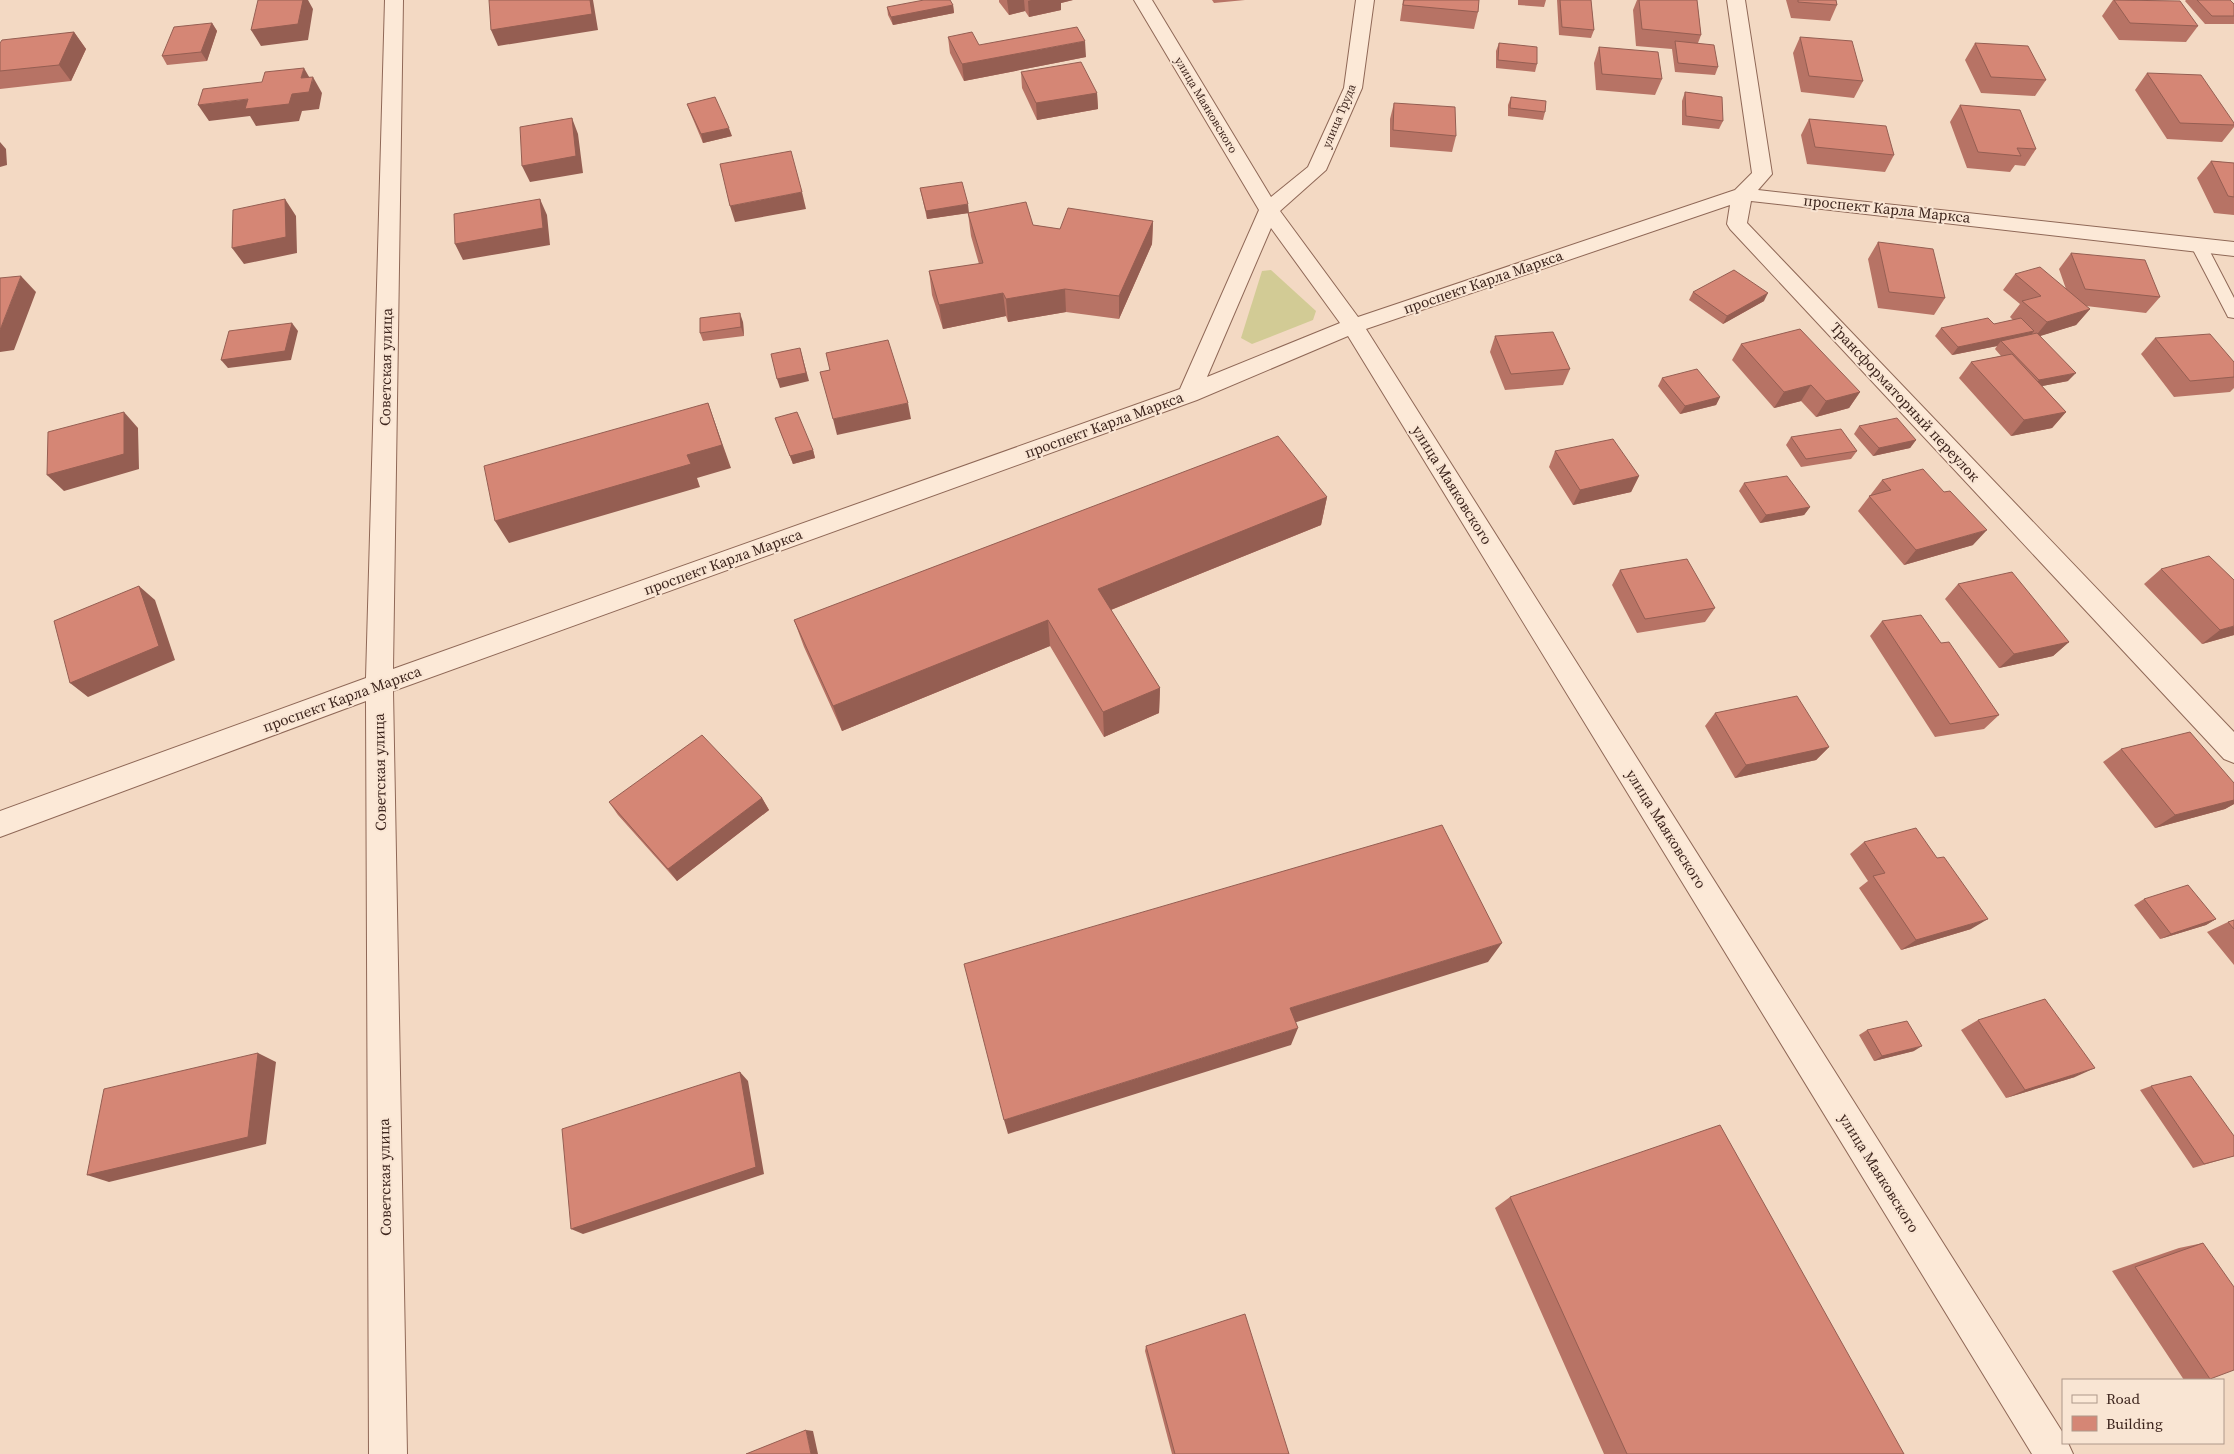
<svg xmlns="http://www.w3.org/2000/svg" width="2234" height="1454" font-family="'Source Serif 4',serif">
  <rect width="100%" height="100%" fill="#f3d9c3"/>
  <path fill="#d2cb95" d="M1271,270l45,41 -3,9 -61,24 -11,-6 21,-67z"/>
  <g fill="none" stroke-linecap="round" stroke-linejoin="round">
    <g stroke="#8f6857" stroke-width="2">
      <path id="service" d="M2198,239l8,5 28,54v20l-6,-1 -2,-4 -36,-69z"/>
    </g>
    <g stroke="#8f6857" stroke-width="2">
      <path id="minor" d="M385,0h18l-10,669 787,-280 79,-179 -125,-210h18l119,197 37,-30 36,-79 12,-88h18l-12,88 -36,82 -46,41 78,106 377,-127 17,-17 -25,-173h18l27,174 -14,16 476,52v14l-483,-55 -4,22 487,509v31l-10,-4 -494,-530 -3,-5 3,-19 -364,124 697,1104v10h5l5,11h-41l-684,-1118 -151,64 -804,291 14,763h-38l-3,-753 -366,136v-26l366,-133zM1271,228l69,95 -133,54z"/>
    </g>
    <use href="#service" fill="#fce9d7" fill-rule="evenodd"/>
    <use href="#minor" fill="#fce9d7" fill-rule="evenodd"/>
  </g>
  <path fill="#b77365" d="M999,0h74l-12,3v7l-32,7 -4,-6 -16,4 -10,-13z
    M1212,0h33l-31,3z
    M1403,0h76l-1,12 -4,17 -74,-8z
    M1518,0h28l-2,7 -26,-2z
    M1557,0h34l3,30 -3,8 -32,-3z
    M1637,0h60l4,35 -3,8 20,24 -3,8 -40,-3 -3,-23 -36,-3 -3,-36z
    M1786,0h50l1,5 -7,16 -39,-3z
    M2113,0h22l63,26 -12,16 -67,-2 -17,-24z
    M2186,0h44l4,4v20h-29l-20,-23z
    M953,5l1,8 -61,12 -5,-10 -1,-8z
    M212,23l5,8 -10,30 -40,4 -5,-9z
    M74,32l12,17 -15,32 -71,8v-46z
    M948,37l31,8 107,12 -122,24 -14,-28z
    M1800,37l63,44 -9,17 -53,-6 -8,-39z
    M1499,43l38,21 -2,8 -39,-4v-17z
    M1975,43l71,37 -11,16 -54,-3 -16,-33z
    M1599,47l63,32 -7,16 -59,-5 -2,-27z
    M1021,72l76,21 1,16 -61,11 -15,-32z
    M2147,73l87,50v4l-12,15 -55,-3 -32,-49z
    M1685,92l38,29 -4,8 -37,-4v-24z
    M1511,97l34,15 -2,8 -35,-4v-11z
    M1394,103l62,33 -4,16 -62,-5v-28z
    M687,104l45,32 -29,7 -13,-31z
    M1960,105l76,44 -11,17 -10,-1 -5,7 -43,-4 -17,-46z
    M1809,119l85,36 -9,17 -78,-8 -6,-29z
    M2211,161l23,2v52l-20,-2 -17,-35z
    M920,188l49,25 64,12 27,4 93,-8 -1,23 -33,75 -53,-7 -58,10 -2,-6 -63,13 -11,-34 -3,-24 50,-7 -8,-28 -3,-23 -41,6z
    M1878,242l67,56 -11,17 -56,-7 -10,-49z
    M2071,253l89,44 -14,16 -60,-7 4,3 -14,16 -37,11 29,45 -26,5 24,26 -14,16 -41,8 -52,-58 12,-16 30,-6 -6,-7 2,-3 -45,9 -17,-19 6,-8 53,-4 19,-4 -3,-3 10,-13 -17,-14 12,-16 51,15 -7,-20z
    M1693,292l71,9 -41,23 -34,-24z
    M743,322l1,14 -41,5 -3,-8z
    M1495,336l75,33 -7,16 -58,5 -15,-38z
    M2155,338l79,24v26l-4,4 -56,5 -33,-43z
    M1741,344l119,48 -11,16 -33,9 -15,-16 -27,7 -42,-48z
    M1662,378l58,19 -4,8 -36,9 -22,-28z
    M775,418l38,32 2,8 -22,6z
    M1859,426l57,14 -6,8 -37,8 -19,-22z
    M1791,437l66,14 -6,8 -50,8 -15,-22z
    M1555,451l84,25 -8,16 -58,13 -24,-38z
    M1882,480l91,65 -69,20 -46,-54z
    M1744,483l66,24 -6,8 -44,8 -21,-32z
    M1327,497l-6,28 -210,85 49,78 -1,25 -55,24 -54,-91 -208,85 -38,-84 -10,-27z
    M2161,569l73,66 -32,9 -58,-60z
    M1620,570l95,38 -10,14 -68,11 -25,-48z
    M1958,584l111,58 -16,14 -54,12 -54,-69z
    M1882,621l59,22 58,72 -15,14 -49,8 -65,-101z
    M1715,713l114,34 -13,13 -81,18 -30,-52z
    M2121,749l113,34v21l-9,5 -70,19 -52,-66z
    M762,798l7,12 -92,71 -59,-66 -9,-13z
    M1864,842l73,16 34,71 -70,21 -42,-62 9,-7 -18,-27z
    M2144,899l72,20 -10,6 -46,14 -26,-34z
    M2234,920v45l-27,-33 21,-10z
    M1978,1020l97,57 -69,21 -45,-68z
    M1867,1030l47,21 -40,10 -15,-26z
    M2151,1086l83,70 -41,12 -53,-78z
    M1510,1197l394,257h-300l-109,-246z
    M2203,1243l7,136 -26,1 -72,-109 67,-23z
    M1146,1346l143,108h-117l-27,-103z"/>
  <path fill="#955e52" d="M303,0h5l5,9 -5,31 -47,6 -10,-16z
    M590,0h3l5,30 -100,16 -7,-16z
    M1007,0h17l1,11 -16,4z
    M1031,0h42l-12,3v7l-32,7 -1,-16z
    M953,5l1,8 -61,12 -2,-8z
    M212,23l5,8 -10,30 -6,-9z
    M74,32l12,17 -15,32 -12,-16z
    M1085,41l1,16 -122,24 -2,-17z
    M304,68l8,14 1,-5 9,16 -3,16 -17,2 -3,10 -43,5 -6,-10 -41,5 -11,-16 94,-11 9,-16z
    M1097,93l1,16 -61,11 -1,-17z
    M572,118l6,16 5,39 -53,9 -8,-16z
    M729,128l3,8 -29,7 -2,-9z
    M0,142l6,7 1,16 -7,2z
    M802,192l4,17 -71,13 -5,-16z
    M285,199l11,17 1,37 -53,11 -12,-16z
    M540,199l7,16 3,30 -87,15 -8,-16z
    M968,204l1,9 -42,6 -1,-8z
    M1153,221l-1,23 -33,75v-23z
    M21,276l15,16 -22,58 -14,2v-22z
    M1065,289l1,23 -58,10 -2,-23z
    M1003,293l3,23 -63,13 -4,-24z
    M1768,293l-4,8 -41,23 4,-8z
    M2090,309l-14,16 -42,13 13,-16z
    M740,313l3,9 1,14 -3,-9z
    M292,323l6,8 -7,29 -63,8 -7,-8z
    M2034,331l-7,9 -26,1 -4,5 -45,9 6,-8z
    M800,348l9,33 -29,7 -3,-9z
    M2076,373l-8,8 -36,7 7,-8z
    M1811,385l-10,16 -27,7 10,-16z
    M1860,392l-11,16 -33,9 10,-16z
    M1720,397l-4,8 -36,9 5,-8z
    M708,403l23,65 -34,10 3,9 -191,56 -14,-22 192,-66z
    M908,403l3,16 -74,16 -4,-16z
    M124,412l14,16 1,41 -75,22 -17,-16z
    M2066,412l-14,16 -41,8 13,-16z
    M1916,440l-6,8 -37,8 6,-8z
    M813,450l2,8 -22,6 -3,-8z
    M1639,476l-8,16 -58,13 7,-15z
    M1327,497l-6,28 -223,90v-26z
    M1810,507l-6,8 -44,8 6,-8z
    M1987,530l-14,15 -69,20 12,-15z
    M139,586l16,14 20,60 -87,37 -18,-14z
    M1048,620l2,26 -208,85 -9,-25z
    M2234,626v9l-32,9 18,-14z
    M2069,642l-16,14 -54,12 15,-14z
    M1160,688l-1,25 -55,24 -1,-25z
    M1829,747l-13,13 -81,18 11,-13z
    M762,798l7,12 -92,71 -9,-12z
    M2234,800v4l-9,5 -70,19 20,-13z
    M1988,919l-17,10 -70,21 15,-10z
    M2216,919l-10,6 -46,14 11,-5z
    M1502,943l-14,19 -204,64 6,-18z
    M1298,1028l-7,17 -283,89 -4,-14z
    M1922,1046l-8,5 -40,10 8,-5z
    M258,1053l18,9 -10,82 -157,38 -22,-7z
    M2095,1068l-20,9 -69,21 19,-8z
    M740,1072l8,9 16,93 -181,60 -12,-5z
    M806,1430l7,1 5,23h-7z"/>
  <path fill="#d58675" stroke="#955e52" d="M258,0h45l-5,24 -47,6z
    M489,0h101l2,14 -101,16z
    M924,0h26l3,5 -62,12 -4,-10z
    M1404,0h75l-1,12 -75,-7z
    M1560,0h31l3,30 -32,-3z
    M1639,0h58l4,35 -59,-6z
    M1798,0h38l1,5 -39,-3z
    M2114,0l66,1 18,25 -68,-3z
    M2197,0h33l4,4v12h-22z
    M212,23l-11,29 -39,4 12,-29z
    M1077,27l8,14 -123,23 -14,-27 24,-5 7,13z
    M74,32l-15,33 -59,6v-28l2,-3z
    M1800,37l52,4 11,40 -54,-5z
    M1675,41l39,4 4,22 -40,-4z
    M1499,43l38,4v17l-39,-4z
    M1975,43l53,3 18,34 -55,-3z
    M1599,47l59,5 4,27 -60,-5z
    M1081,62l16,31 -61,10 -15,-31z
    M304,68l-3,10 12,-1 -4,15 -17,2 -3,10 -44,5 3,-10 -50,6 5,-16 59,-7 3,-10z
    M2147,73l54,2 33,48v2l-54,-2z
    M1685,92l37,5 1,24 -37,-5z
    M715,97l14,31 -28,6 -14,-30z
    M1511,97l35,4 -1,11 -35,-4z
    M1394,103l61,4 1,29 -63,-6z
    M1960,105l60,5 16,39 -19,-1 4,8 -43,-4z
    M572,118l4,38 -54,10 -2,-39z
    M1809,119l77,7 8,29 -79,-8z
    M791,151l11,41 -72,14 -10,-42z
    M2211,161l23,2v34l-6,-1z
    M962,182l6,22 -42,7 -6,-23z
    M285,199l1,38 -54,11 1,-38z
    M540,199l3,29 -88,16 -1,-30z
    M1026,202l7,23 27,4 8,-21 85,13 -34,75 -54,-7 -59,10 -3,-6 -64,12 -10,-34 54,-8 -15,-50z
    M1878,242l55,7 12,49 -56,-6z
    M2071,253l74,7 15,37 -75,-8z
    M2040,267l50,42 -43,13 -25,-21 19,-5 -26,-22z
    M1734,270l34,23 -41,23 -34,-24z
    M21,276l-21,54v-52z
    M740,313l1,14 -41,6v-15z
    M1988,318l6,6 27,-6 13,13 -76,16 -17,-19z
    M292,323l-7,28 -64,9 8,-29z
    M1800,329l60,63 -34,9 -15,-16 -27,7 -43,-48z
    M1553,332l17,37 -59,5 -16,-38z
    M2037,333l39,40 -37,7 -38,-39z
    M2210,334l24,28v15l-44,4 -35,-43z
    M888,340l20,63 -75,16 -13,-47 10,-2 -4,-17z
    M800,348l6,25 -29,6 -6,-25z
    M2012,354l54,58 -42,8 -53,-58z
    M1697,369l23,28 -35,9 -23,-28z
    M708,403l14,42 -35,10 4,9 -196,57 -11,-55z
    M124,412v42l-77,21 1,-43z
    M797,412l16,38 -23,6 -15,-38z
    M1897,418l19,22 -37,8 -20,-22z
    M1841,429l16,22 -51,8 -15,-22z
    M1278,436l49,61 -229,92 62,99 -57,24 -55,-92 -215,86 -39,-86z
    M1613,439l26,37 -59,14 -25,-39z
    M1923,469l21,23 6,-1 37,39 -71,20 -47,-54 22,-6 -9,-10z
    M1787,476l23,31 -44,8 -22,-32z
    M2209,556l25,24v46l-14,4 -59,-61z
    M1687,559l28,49 -70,11 -25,-49z
    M2012,572l57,70 -55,12 -56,-70z
    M139,586l20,60 -89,37 -16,-62z
    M1921,615l20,28 8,-1 50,73 -49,9 -68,-103z
    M1797,696l32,51 -83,18 -31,-52z
    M2190,732l44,51v17l-59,15 -54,-66z
    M702,735l60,63 -94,71 -59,-67z
    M1442,825l60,118 -212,65 8,20 -294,92 -40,-156z
    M1916,828l21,30 7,-1 44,62 -72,21 -43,-64 12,-3 -21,-31z
    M2188,885l28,34 -45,15 -27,-35z
    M2234,920v9l-6,-7z
    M2045,999l50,69 -70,22 -47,-70z
    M1907,1021l15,25 -40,10 -15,-26z
    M258,1053l-10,84 -161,38 17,-86z
    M740,1072l16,95 -185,62 -9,-100z
    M2191,1076l43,60v20l-30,8 -53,-78z
    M1720,1125l184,329h-277l-117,-257z
    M2203,1243l31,44v83l-24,9 -75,-112z
    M1245,1314l44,140h-114l-29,-108z
    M806,1430l5,24h-65z"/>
  <g text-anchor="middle" stroke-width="4" stroke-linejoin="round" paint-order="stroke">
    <g font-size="12" fill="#3d251d" stroke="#f9e5d3">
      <text transform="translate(1206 105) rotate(59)" y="4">улица Маяковского</text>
      <text transform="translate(1339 116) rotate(-67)" y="4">улица Труда</text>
    </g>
    <g font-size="15" fill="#3d251d" stroke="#f9e5d3">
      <text transform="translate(1887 209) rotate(6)" y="5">проспект Карла Маркса</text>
      <text transform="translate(1483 282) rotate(-19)" y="5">проспект Карла Маркса</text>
      <text transform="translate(386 367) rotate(-89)" y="5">Советская улица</text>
      <text transform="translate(1905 402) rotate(47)" y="5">Трансформаторный переулок</text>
      <text transform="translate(1104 425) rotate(-20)" y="5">проспект Карла Маркса</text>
      <text transform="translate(1452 485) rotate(58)" y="5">улица Маяковского</text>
      <text transform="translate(723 562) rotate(-20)" y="5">проспект Карла Маркса</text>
      <text transform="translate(342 699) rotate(-20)" y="5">проспект Карла Маркса</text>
      <text transform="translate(380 772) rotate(-91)" y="5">Советская улица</text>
      <text transform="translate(1666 829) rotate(58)" y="5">улица Маяковского</text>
      <text transform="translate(1879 1173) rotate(58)" y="5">улица Маяковского</text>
      <text transform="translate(385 1177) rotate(-91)" y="5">Советская улица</text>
    </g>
  </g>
  <rect x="2062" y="1379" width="162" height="65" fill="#f9e5d3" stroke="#ae988a"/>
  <rect x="2072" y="1395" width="25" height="8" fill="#fce9d7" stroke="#ae988a"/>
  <text x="2106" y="1404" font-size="15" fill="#3d251d">Road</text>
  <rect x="2072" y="1416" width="25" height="15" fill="#d58675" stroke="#ae988a"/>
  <text x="2106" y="1429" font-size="15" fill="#3d251d">Building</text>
</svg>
